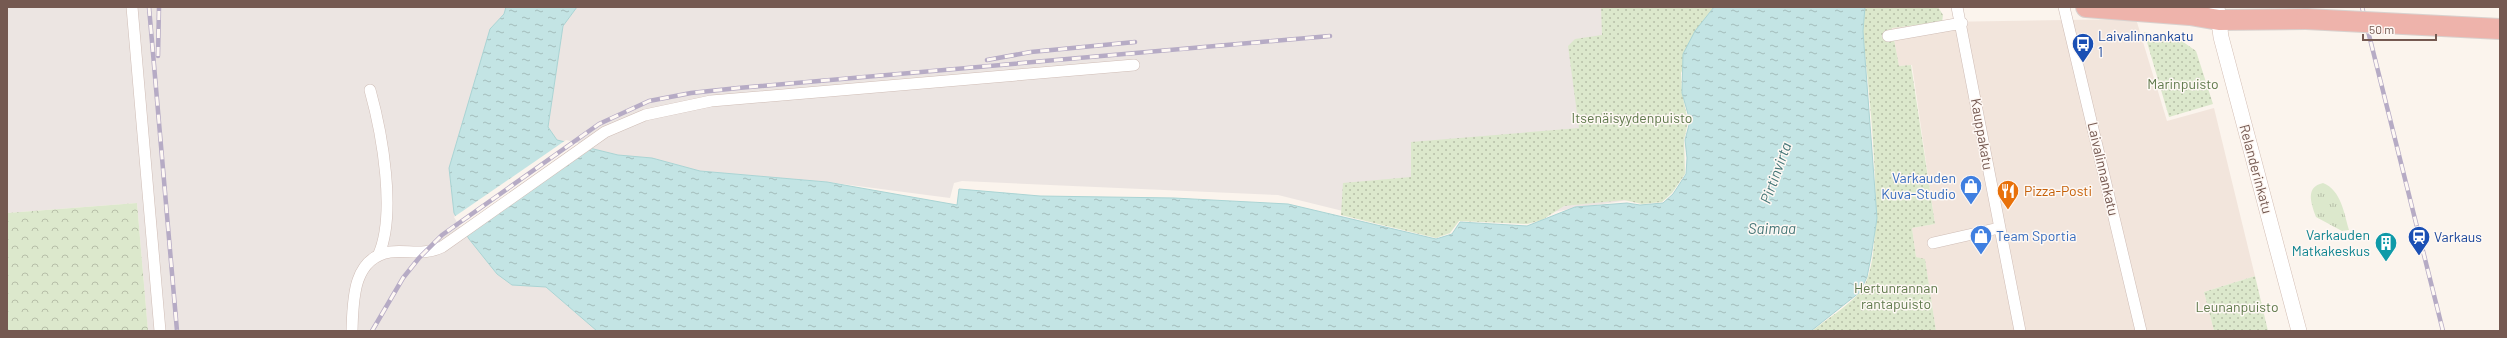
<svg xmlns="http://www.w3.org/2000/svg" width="2507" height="338" font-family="Barlow,sans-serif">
  <defs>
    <pattern id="grass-tufts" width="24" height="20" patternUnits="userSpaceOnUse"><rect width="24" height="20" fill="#dce8cc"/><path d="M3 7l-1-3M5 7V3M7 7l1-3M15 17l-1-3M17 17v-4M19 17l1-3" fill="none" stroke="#b7bfa8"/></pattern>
    <pattern id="forest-crowns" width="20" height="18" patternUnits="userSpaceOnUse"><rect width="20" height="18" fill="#dce8cc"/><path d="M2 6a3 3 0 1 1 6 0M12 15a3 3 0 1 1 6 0" fill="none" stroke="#b7bfa8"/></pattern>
    <pattern id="park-dots" width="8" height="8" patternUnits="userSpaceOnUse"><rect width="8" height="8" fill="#dce8cc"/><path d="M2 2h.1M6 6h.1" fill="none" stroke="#b7bfa8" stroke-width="1.8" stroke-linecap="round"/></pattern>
    <pattern id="water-ripples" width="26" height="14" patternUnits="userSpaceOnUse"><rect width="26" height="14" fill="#c3e4e4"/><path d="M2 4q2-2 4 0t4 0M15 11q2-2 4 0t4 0" fill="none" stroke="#a3bcbb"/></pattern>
  </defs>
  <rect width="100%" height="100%" fill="#fbf4ed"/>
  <path fill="#f2e5dc" d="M2136,19l31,102 47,-13 41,168 -51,16 10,39h-278l-11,-71 -9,-3 -4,-29 23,-4 -23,-159 -13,1 -7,-38 50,-6z"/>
  <path fill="#ece5e2" d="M7,7h499l-2,7 -14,15 -21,210 29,35 14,11 34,2 51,44h-449l-11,-128 -130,10z
    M577,7h1120l-24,45 -26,145 -146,23 -43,-1 -22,15 -158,-39 -316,-14 -8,2 -4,15 -123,-16 -127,-11 -48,-13 -34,-3 -61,-15 -9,-13 15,-101z"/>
  <path fill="url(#grass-tufts)" d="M2323,183c18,7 21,30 26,47l-7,1 -26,-14c-5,-14 -11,-30 7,-34z"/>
  <path fill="url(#forest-crowns)" d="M137,203l11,128h-141v-118z"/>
  <path fill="url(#park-dots)" d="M1601,7h113l-5,6 -28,60 1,20 6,29 -4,18 1,34 -13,19 -10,9 -20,2 -18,-4 -60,6 -22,14 -15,4 -68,-3 -9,12 -14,5 -95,-23 2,-32 68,-6v-35l168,-14 -11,-82 7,-7 27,-4z
    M1865,7h73l5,8 -1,7 -50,6 7,38 12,-1 24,159 -23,4 4,29 9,2 11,72h-124c15,-12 35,-24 48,-39 31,-35 7,-210 3,-261z
    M2144,32l35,7 17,12 17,53 -44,13z
    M2255,276l13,55h-54l-10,-39z"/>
  <path fill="url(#water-ripples)" stroke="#aad4d4" d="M506,7h71l-14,19 -15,101 9,13 61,15 34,3 48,13 127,11 130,23 2,-16 81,7 134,2 114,6 148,35 16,-5 8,-12 67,4 48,-19 52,-4 13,2 23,-2 10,-9 13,-20 1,-16 -2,-18 5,-19 -8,-28 1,-39 12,-23 19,-24h151l-2,24 14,187 -6,39 -4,20 -7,15 -49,39h-1214l-51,-44 -34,-2 -15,-11 -28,-35 -15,-26 -5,-45 41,-139 14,-15z"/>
  <path fill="#fbf4ed" d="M566,140l28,7 -129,89 -11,-19z"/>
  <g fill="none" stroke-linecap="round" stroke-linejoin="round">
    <g stroke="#cfbdb6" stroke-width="12">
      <path id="street" d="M132,7l28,324
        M1957,7l63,324
        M2064,7l77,324
        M1888,36l74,-13
        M370,90c12,43 27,125 8,166
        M1933,243l66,-15
        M352,331c1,-29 0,-73 38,-79 18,-2 34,4 52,-5l163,-115 40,-17 66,-14 423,-36"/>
    </g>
    <g stroke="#d2bdb3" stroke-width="16">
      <path id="secondary" d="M2217,7l4,30 78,294"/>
    </g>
    <g stroke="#d8d1ce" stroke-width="22">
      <path id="highway" d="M2086,7l104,8 29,5 87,-1"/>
    </g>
    <use href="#street" stroke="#fff" stroke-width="11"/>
    <use href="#secondary" stroke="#fff" stroke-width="15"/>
    <use href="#highway" stroke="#eeb3ab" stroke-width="20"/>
    <g stroke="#b6abc5" stroke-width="4.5">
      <path id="rail" d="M149,7l28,324
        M2362,7l81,324
        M158,56l1,-49
        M987,60l44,-8 104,-10
        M372,331l31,-53 16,-20 23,-23 157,-111 50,-23 42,-8 47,-5 592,-52"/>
    </g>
    <use href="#rail" stroke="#fef8f4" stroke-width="3" stroke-dasharray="9" stroke-linecap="butt"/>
    <g stroke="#d8d1ce" stroke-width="22" stroke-linecap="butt">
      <path id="highway-bridge" d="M2306,19l194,10"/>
    </g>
    <use href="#highway-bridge" stroke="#eeb3ab" stroke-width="20"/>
  </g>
  <defs>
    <g id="bus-pin" transform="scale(1.15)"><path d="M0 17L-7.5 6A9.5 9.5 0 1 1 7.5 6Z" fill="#1a4fb4" stroke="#fef8f4"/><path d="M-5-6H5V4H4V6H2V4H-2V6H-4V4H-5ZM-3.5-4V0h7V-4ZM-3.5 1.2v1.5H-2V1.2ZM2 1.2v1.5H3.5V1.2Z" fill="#fff"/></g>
    <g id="shop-pin" transform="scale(1.15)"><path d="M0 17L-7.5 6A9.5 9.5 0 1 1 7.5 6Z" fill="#3f7fe0" stroke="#fef8f4"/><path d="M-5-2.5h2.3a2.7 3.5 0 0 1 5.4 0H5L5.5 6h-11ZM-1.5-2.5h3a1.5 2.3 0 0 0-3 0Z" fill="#fff"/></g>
    <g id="restaurant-pin" transform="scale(1.15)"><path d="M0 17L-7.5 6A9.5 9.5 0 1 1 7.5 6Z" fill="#e8710a" stroke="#fef8f4"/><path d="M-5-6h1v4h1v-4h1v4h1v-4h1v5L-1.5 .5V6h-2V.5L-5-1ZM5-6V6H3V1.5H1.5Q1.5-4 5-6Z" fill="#fff"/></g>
    <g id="station-pin" transform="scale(1.15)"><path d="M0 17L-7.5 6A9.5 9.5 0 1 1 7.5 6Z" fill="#1a4fb4" stroke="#fef8f4"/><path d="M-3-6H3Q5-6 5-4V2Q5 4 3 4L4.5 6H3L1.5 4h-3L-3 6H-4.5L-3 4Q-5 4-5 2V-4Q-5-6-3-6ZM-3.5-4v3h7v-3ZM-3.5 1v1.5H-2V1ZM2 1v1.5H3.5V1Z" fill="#fff"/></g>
    <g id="building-pin" transform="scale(1.15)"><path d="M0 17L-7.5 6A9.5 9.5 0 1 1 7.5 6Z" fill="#0f9aa8" stroke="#fef8f4"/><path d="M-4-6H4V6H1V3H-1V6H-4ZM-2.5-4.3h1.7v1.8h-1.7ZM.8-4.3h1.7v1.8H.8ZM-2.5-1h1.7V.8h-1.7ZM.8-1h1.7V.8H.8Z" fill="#fff"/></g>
  </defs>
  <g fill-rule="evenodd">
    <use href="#bus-pin" x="2083" y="44"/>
    <use href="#shop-pin" x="1971" y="186"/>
    <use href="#restaurant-pin" x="2008" y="191"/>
    <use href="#shop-pin" x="1981" y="236"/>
    <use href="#station-pin" x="2419" y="237"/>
    <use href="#building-pin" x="2386" y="243"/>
  </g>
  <g text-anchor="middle" stroke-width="3" stroke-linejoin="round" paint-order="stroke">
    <g font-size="14" fill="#164399" stroke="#fef8f4" text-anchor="start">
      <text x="2098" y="41">Laivalinnankatu<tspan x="2098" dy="16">1</tspan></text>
      <text x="2434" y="242">Varkaus</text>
    </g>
    <g font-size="14" fill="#5f794b" stroke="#fef8f4">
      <text x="2183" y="89">Marinpuisto</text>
      <text x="1632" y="123">Itsenäisyydenpuisto</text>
      <text x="1896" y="293">Hertunrannan<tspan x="1896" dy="16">rantapuisto</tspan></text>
      <text x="2237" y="312">Leunanpuisto</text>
    </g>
    <g font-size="14" fill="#755951" stroke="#fef8f4">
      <text transform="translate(1982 134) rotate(80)" y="5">Kauppakatu</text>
      <text transform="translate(2103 169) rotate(77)" y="5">Laivalinnankatu</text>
      <text transform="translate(2256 169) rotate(75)" y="5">Relanderinkatu</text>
    </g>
    <g font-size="14" fill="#366cbe" stroke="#fef8f4" text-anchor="end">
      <text x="1956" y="183">Varkauden<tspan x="1956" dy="16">Kuva-Studio</tspan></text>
      <text x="1996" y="241" text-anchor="start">Team Sportia</text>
    </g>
    <g font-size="14" fill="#c56008" stroke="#fef8f4" text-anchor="start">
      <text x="2024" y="196">Pizza-Posti</text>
    </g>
    <g font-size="14" fill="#0d838f" stroke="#fef8f4" text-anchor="end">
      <text x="2370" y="240">Varkauden<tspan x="2370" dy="16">Matkakeskus</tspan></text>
    </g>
    <g font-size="15" font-style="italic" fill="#467778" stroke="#fef8f4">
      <text transform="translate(1776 173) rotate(-70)" y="5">Pirtinvirta</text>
      <text x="1772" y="234">Saimaa</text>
    </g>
  </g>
  <rect width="2507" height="338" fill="none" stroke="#755951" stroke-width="16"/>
  <path d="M2363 34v6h73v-6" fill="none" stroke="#755951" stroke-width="2"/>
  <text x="2369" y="34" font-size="12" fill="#755951" stroke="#fef8f4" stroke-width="3" paint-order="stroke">50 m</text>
</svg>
